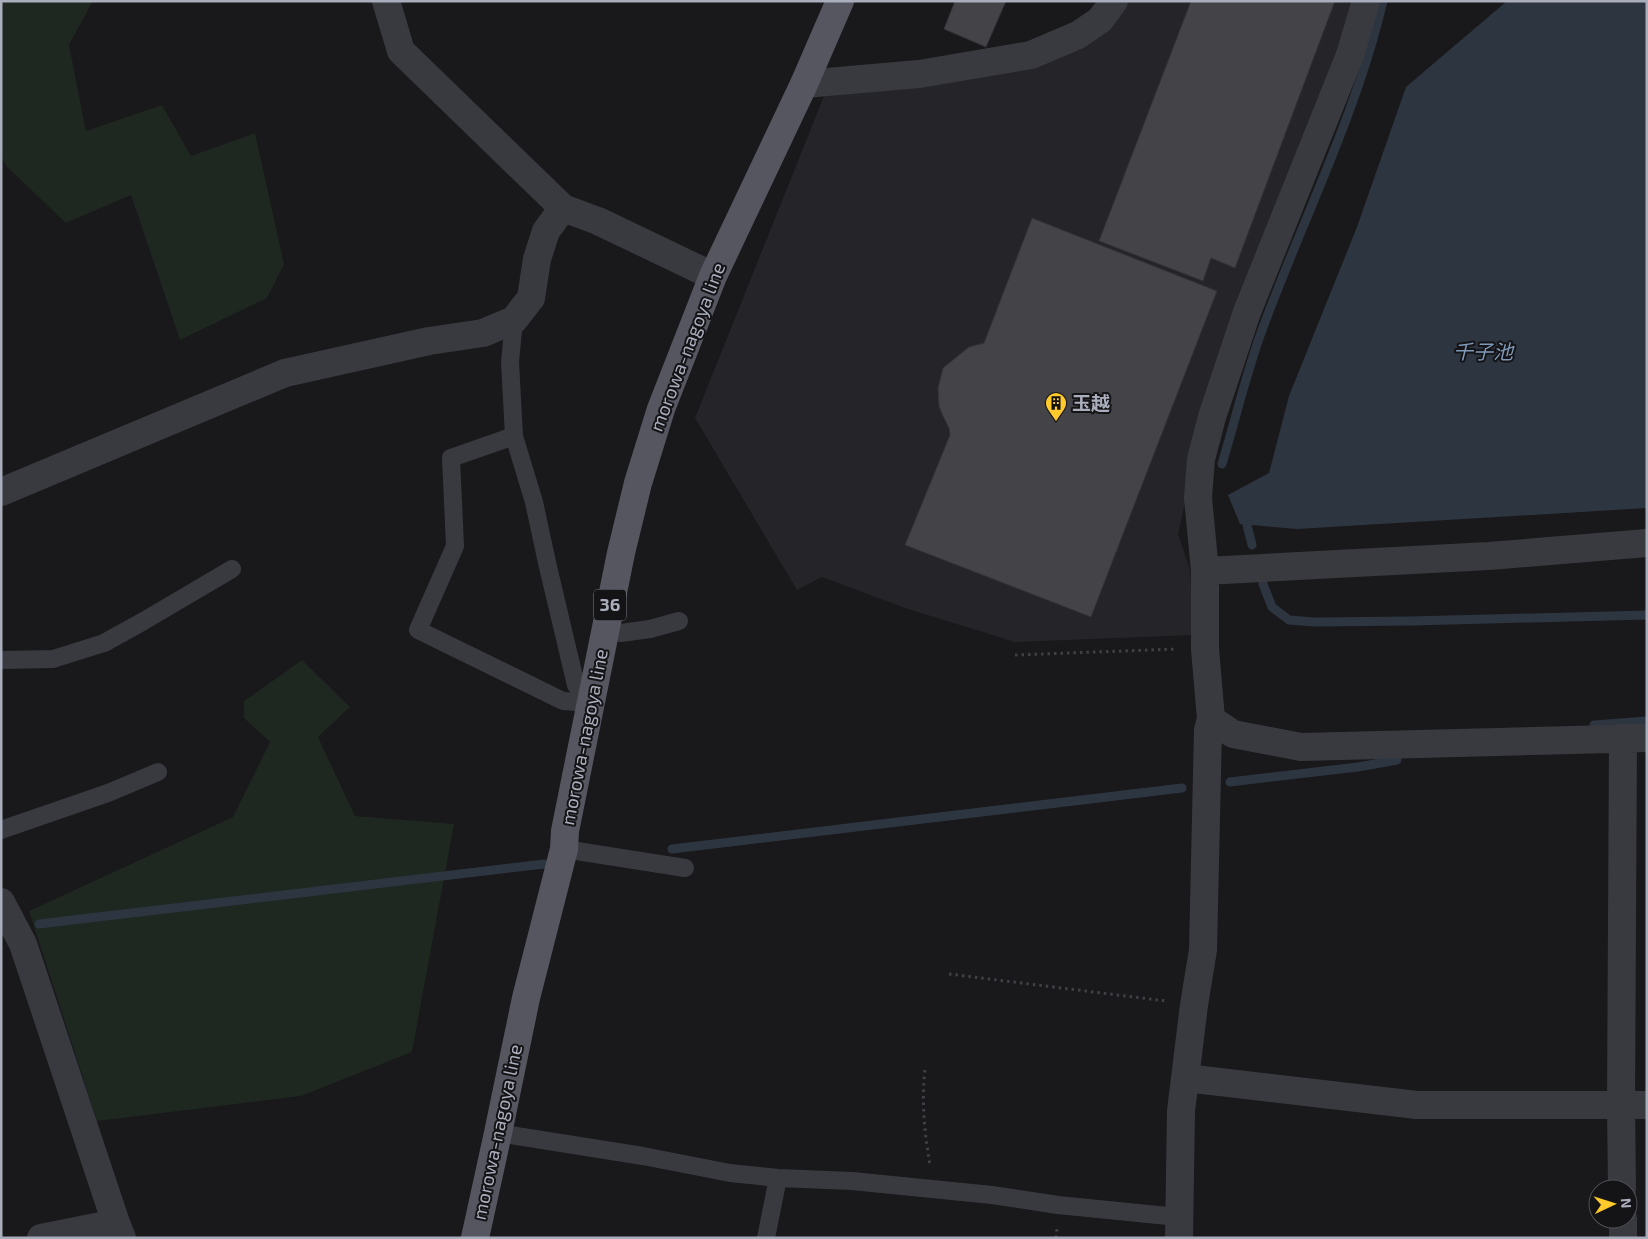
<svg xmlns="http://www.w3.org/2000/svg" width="1648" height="1239" font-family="'Exo 2','Noto Sans JP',sans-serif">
  <rect width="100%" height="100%" fill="#19181b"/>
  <path fill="#252428" d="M1125,1h231l-152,418 -26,115 12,36 4,65 -179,7 -110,-34 -83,-31 -25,13 -102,-172 131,-327 161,-19z"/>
  <path fill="#1e2720" d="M1,1h92l-24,44 17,86 76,-26 29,51 64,-23 29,131 -17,34 -87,42 -49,-145 -65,28 -60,-57 -5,-12z
    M302,660l48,47 -32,30 37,79 99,8 -42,228 -111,44 -204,25 -68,-210 204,-94 37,-75 -26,-24v-17z"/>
  <path fill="#2d3640" d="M1507,1h140v507l-350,21 -57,-5 -12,-29 41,-22 20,-77 68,-169 49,-140z"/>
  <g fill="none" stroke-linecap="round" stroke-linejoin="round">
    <path stroke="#2d3640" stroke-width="9" d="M1222,464c13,-43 24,-90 39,-131 40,-110 95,-217 122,-332
      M1247,525l5,20
      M1263,584l9,23 17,13 25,2 97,-1 236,-6
      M1594,725l53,-4
      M1230,782l128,-15 39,-7
      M672,849l510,-61
      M39,924l505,-60"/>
  </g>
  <path fill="#434348" stroke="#333237" d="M955,1h51l-20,46 -42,-18z
    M1191,1h144l-100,267 -24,-10 -8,23 -104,-40z
    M1032,218l185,73 -126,326 -186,-72 45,-110 -1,-7 -6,-12 -4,-10 -1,-18 5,-20 26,-21 15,-4z"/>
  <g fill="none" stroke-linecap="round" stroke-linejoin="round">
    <path stroke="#3f4147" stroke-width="3" stroke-dasharray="2.5 4" stroke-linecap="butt" d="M1015,655l162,-6
      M949,974l217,27
      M925,1070c-4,33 0,64 5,96
      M1056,1238l1,-10"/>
    <path stroke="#393a40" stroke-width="18" d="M514,320l-4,42 4,74 20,66 14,65 28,118 15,18
      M514,436l-63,22 4,88 -37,84 145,71 28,2
      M605,629l16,4 29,-4 29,-8
      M1,660l52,-1 51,-16 38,-21 90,-53
      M1,830l107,-37 50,-21
      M564,849l121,19
      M498,1133l145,23 87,17 48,5 74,3 140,14 66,10 120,12
      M766,1238l12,-60"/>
    <path stroke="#393a40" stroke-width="28" d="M386,1l15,50 162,157 35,13 115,55
      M804,84l115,-10 112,-19 47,-20 22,-15 14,-19
      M1,492l284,-119 144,-32 54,-8 31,-13 17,-22 6,-39 9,-28 17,-23
      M1205,571l284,-15 158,-13
      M1211,719l22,15 68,13 346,-9
      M1,902l22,42 93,279 6,15
      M1186,1078l231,27h230
      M1622,1189l-1,-84 2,-367
      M1623,1219v19
      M41,1238l75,-15
      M1179,1238l2,-127 13,-106 9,-55 5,-220 3,-11 -6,-70v-78l-7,-73 3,-39 11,-42 35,-105 103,-257 16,-54"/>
    <path stroke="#555660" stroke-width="28" d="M475,1238l23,-105 28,-135 38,-149 1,-18 56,-278 17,-70 23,-74 52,-133 91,-192 36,-83"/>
  </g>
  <defs>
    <g id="building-pin" transform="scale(1.125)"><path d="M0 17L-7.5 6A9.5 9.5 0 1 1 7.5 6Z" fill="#ffca2c" stroke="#141316"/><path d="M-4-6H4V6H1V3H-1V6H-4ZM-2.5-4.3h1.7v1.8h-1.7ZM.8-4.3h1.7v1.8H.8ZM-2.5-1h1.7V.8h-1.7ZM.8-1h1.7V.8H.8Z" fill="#111"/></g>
  </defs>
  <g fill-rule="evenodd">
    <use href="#building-pin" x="1056" y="403"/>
  </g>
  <g text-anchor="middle" stroke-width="4" stroke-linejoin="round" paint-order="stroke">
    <rect fill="#141316" stroke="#7d808a" stroke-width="1" x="594" y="589.5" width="32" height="31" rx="4"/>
    <g font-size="18" font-weight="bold" fill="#aaaebc">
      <text x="610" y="611">36</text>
    </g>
    <g font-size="19" fill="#aaaebc" stroke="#141316">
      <text transform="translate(687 347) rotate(-69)" y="7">morowa-nagoya line</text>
      <text transform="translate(584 737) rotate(-79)" y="7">morowa-nagoya line</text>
      <text transform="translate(497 1132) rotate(-78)" y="7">morowa-nagoya line</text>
    </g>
    <g font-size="19" font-weight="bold" fill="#aaaebc" stroke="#141316" text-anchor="start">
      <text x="1072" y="410">玉越</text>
    </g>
    <g font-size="20" font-style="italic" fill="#7f99b9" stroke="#141316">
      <text x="1483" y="359">千子池</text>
    </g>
  </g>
  <rect width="1648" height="1239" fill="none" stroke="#aaaebc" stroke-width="5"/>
  <g transform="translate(1613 1204) rotate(86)"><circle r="24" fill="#141316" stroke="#505158"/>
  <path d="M0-4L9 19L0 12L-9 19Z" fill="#ffca2c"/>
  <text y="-8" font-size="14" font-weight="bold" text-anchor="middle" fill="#aaaebc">N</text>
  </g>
</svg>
